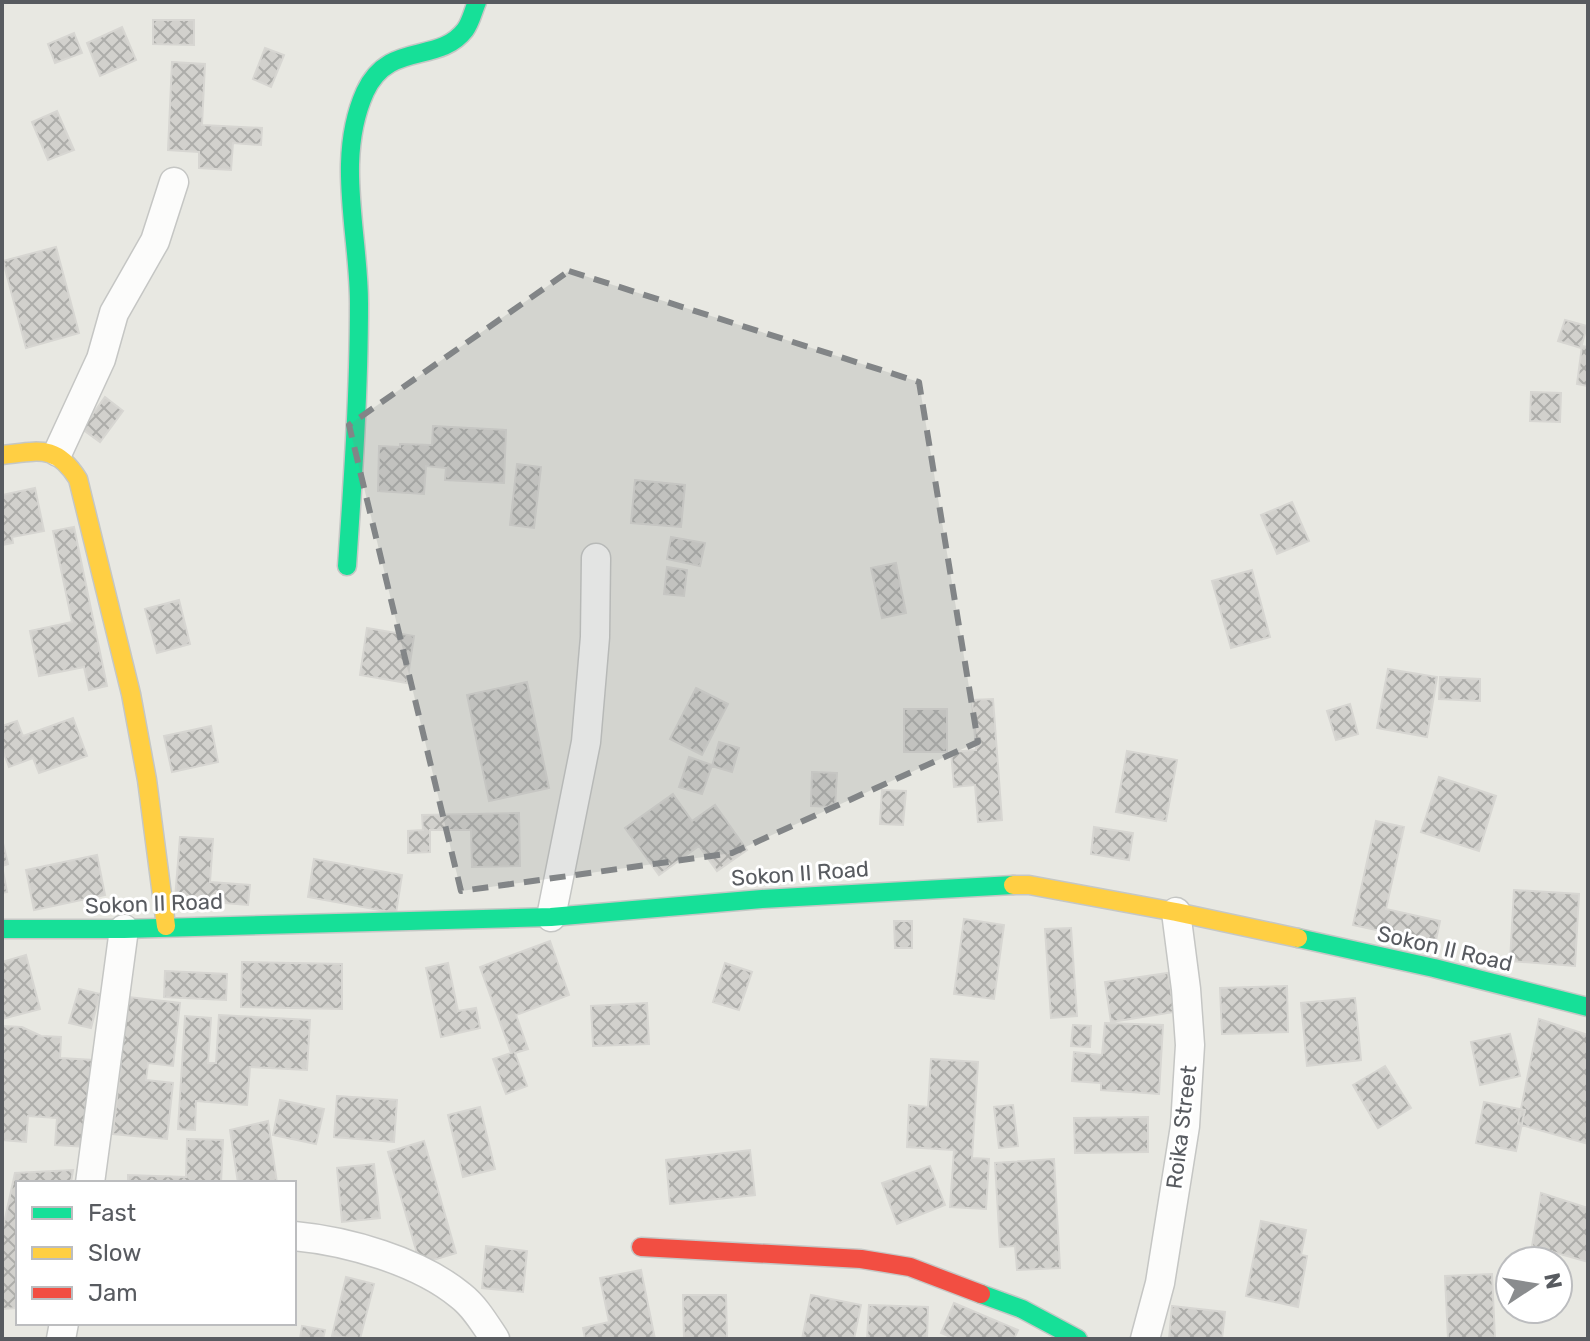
<svg xmlns="http://www.w3.org/2000/svg" width="1590" height="1341" font-family="Rubik,sans-serif">
  <defs>
    <pattern id="building-cross-hatch" width="8" height="8" patternUnits="userSpaceOnUse" patternTransform="scale(2)"><rect width="8" height="8" fill="#d2d1cd"/><path d="M0 0l8 8M0 8l8-8" fill="none" stroke="#adadaa"/></pattern>
  </defs>
  <rect width="100%" height="100%" fill="#e8e8e2"/>
  <path fill="url(#building-cross-hatch)" stroke="#d7d6d2" stroke-width="2" d="M153,20h41v25l-41,-1z
    M122,27l14,33 -36,16 -13,-33z
    M74,33l8,20 -27,10 -7,-19z
    M265,48l19,7 -13,32 -18,-8z
    M172,62l33,2 -3,61 60,3 -1,17 -28,-2 -2,27 -32,-2v-16l-31,-2z
    M57,111l17,39 -26,10 -16,-38z
    M56,247l23,86 -53,15 -23,-87z
    M1565,320l22,6 -6,22 -23,-7z
    M1582,346l6,1v39l-11,-2z
    M1531,392l30,1 -1,29 -30,-1z
    M105,397l18,14 -23,31 -18,-13z
    M433,426l73,4 -2,53 -59,-3 1,-12 -20,-2 -2,28 -46,-3 1,-45 21,1v-3l32,1z
    M517,464l24,3 -7,61 -24,-3z
    M635,480l50,5 -4,42 -50,-4z
    M35,488l9,43 -32,6 1,6 -11,2v-50z
    M1292,502l17,39 -32,13 -16,-39z
    M74,527l33,159 -18,4 -5,-23 -45,9 -9,-45 42,-9 -19,-91z
    M671,537l34,6 -5,23 -33,-7z
    M896,563l10,50 -24,5 -11,-50z
    M667,567l20,3 -3,26 -20,-2z
    M1252,570l18,67 -39,11 -19,-67z
    M179,600l11,44 -33,9 -12,-44z
    M367,628l47,8 -7,47 -47,-8z
    M1388,669l49,8 -10,60 -50,-9z
    M1440,677l40,2v22l-41,-2z
    M527,682l22,106 -60,13 -22,-106z
    M696,688l32,16 -26,51 -32,-16z
    M993,699l9,121 -24,2 -3,-37 -21,2 -3,-35 25,-2 -4,-50z
    M1350,704l8,30 -22,6 -9,-29z
    M904,709h43v43h-43z
    M73,718l14,38 -48,17 -6,-15 -24,9 -7,-19v-22l15,-5 6,15z
    M211,726l7,36 -46,10 -8,-36z
    M719,742l20,6 -7,24 -20,-6z
    M1127,751l50,9 -11,61 -50,-9z
    M689,757l23,8 -10,29 -23,-7z
    M812,772l25,1 -2,34 -24,-1z
    M1439,777l57,19 -17,55 -58,-19z
    M882,790l24,1 -3,34 -23,-1z
    M673,794l19,27 23,-16 32,45 -30,21 -18,-25 -40,29 -34,-47z
    M519,813l1,53 -48,1 -1,-37h-41v22l-22,1v-22l15,-1 -1,-15z
    M1376,821l28,6 -18,82 54,12 -6,29 -36,-8 1,-7 -46,-10z
    M1094,827l39,6 -4,27 -38,-6z
    M180,837l33,2 -3,43 40,3 -2,20 -73,-6z
    M2,839l6,25 -6,2z
    M97,855l8,40 -71,15 -8,-40z
    M314,859l88,16 -6,38 -88,-16z
    M2,866l5,26 -5,1z
    M1514,890l65,4 -4,72 -65,-5z
    M964,919l40,6 -10,74 -40,-5z
    M894,921h18v27h-17z
    M1071,928l6,88 -26,2 -6,-89z
    M550,941l19,54 -53,20 12,34 -13,4 12,33 -21,8 -13,-35 18,-6 -31,-86z
    M26,955l14,54 -38,10v-57z
    M242,962l100,2v45l-101,-2z
    M448,963l10,48 18,-3 4,20 -39,9 -15,-69z
    M725,963l27,9 -13,38 -26,-8z
    M165,971l62,3 -1,26 -62,-3z
    M1168,973l6,39 -63,10 -6,-40z
    M1287,986l1,46 -66,2 -2,-46z
    M79,989l21,5 -9,34 -22,-5z
    M128,997l52,6 -7,63 -25,-3 -2,17 27,3 -6,56 -54,-5z
    M1355,998l6,62 -54,6 -6,-63z
    M647,1003l2,41 -56,2 -2,-40z
    M219,1015l91,5 -3,50 -57,-3 -3,38 -51,-4 -1,29 -17,-1 7,-113 26,2 -3,45h8z
    M1539,1019l49,16v109l-70,-20z
    M1105,1023l58,2 -4,69 -58,-4v-7l-29,-2 2,-29 28,3z
    M1073,1025l18,1 -1,21 -19,-1z
    M2,1026l20,1 19,9 20,1 -1,21 34,2 -6,87 -33,-2 2,-27 -29,-2 -2,26 -24,-2z
    M1510,1034l10,42 -40,9 -9,-43z
    M931,1059l47,3 -6,96 17,1 -3,50 -36,-2 4,-57 -47,-3 2,-42 19,2z
    M1385,1066l26,42 -33,20 -25,-43z
    M337,1096l60,4 -3,42 -60,-5z
    M280,1100l44,9 -8,35 -43,-9z
    M1484,1102l41,8 -9,41 -40,-8z
    M1013,1105l5,41 -19,2 -5,-41z
    M480,1107l15,62 -32,8 -15,-62z
    M1148,1117v35l-73,1 -1,-35z
    M268,1121l9,62h-39l-8,-53z
    M187,1139l36,1 -2,43h-93v-8l58,2z
    M424,1141l32,112 -36,11 -32,-112z
    M750,1150l5,45 -85,9 -4,-44z
    M1054,1159l6,109 -43,2 -2,-24 -15,1 -5,-84z
    M374,1164l6,54 -38,4 -5,-54z
    M930,1166l15,39 -48,19 -15,-41z
    M73,1170l-2,13h-53v125l-16,1v-77l13,-59z
    M1541,1193l47,15v54l-56,-16z
    M1261,1221l45,9 -5,25 6,1 -9,51 -52,-11z
    M486,1246l41,5 -4,41 -41,-4z
    M641,1270l14,69h-70l-2,-11 26,-6 -9,-44z
    M1492,1274l3,65h-47l-3,-63z
    M346,1277l28,7 -14,55 -28,-3z
    M683,1295h43l1,44h-43z
    M811,1295l50,10 -7,34h-52z
    M954,1303l64,27 -4,9h-59l-14,-6z
    M869,1305l59,2 -1,32h-60z
    M1172,1306l53,6 -3,27h-53z
    M302,1326l23,4 -2,9h-23z"/>
  <g fill="none" stroke-linecap="round" stroke-linejoin="round">
    <g stroke="#c5c6c4" stroke-width="31">
      <path id="street" d="M58,452l43,-93 13,-46 41,-72 19,-59
        M551,917l35,-175 9,-105 1,-79
        M90,1183l34,-254
        M294,1236c53,5 125,25 167,60 14,11 24,28 34,43
        M61,1339l3,-16
        M1145,1339l15,-56 25,-157 5,-81 -4,-56 -10,-77"/>
    </g>
    <g stroke="#c5c7c5" stroke-width="21">
      <path id="fast" d="M347,566c6,-87 12,-175 12,-263 0,-70 -24,-144 6,-211 24,-52 73,-27 100,-62 6,-8 8,-19 12,-28
        M2,929h122l427,-12 211,-18 251,-14
        M1298,938l136,30 154,39
        M981,1294l41,15 56,30"/>
    </g>
    <g stroke="#c5c7c5" stroke-width="21">
      <path id="slow" d="M2,455c37,-4 54,-11 76,24l53,215 16,86 19,146
        M1013,885h16l147,27 122,26"/>
    </g>
    <g stroke="#c5c7c5" stroke-width="21">
      <path id="jam" d="M641,1247l220,12 49,8 71,27"/>
    </g>
    <use href="#street" stroke="#fcfcfb" stroke-width="28"/>
    <use href="#fast" stroke="#16e098" stroke-width="18"/>
    <use href="#slow" stroke="#ffcf43" stroke-width="18"/>
    <use href="#jam" stroke="#f24e42" stroke-width="18"/>
  </g>
  <path fill="#828587" fill-opacity="0.2" stroke="#828587" stroke-width="6" stroke-dasharray="16 10" stroke-linejoin="round" d="M569,271l350,111 59,360 -246,111 -271,38 -112,-466z"/>
  <g text-anchor="middle" stroke-width="6" stroke-linejoin="round" paint-order="stroke">
    <g font-size="22" fill="#585b60" stroke="#fff">
      <text transform="translate(800 873) rotate(-4)" y="8">Sokon II Road</text>
      <text transform="translate(154 903) rotate(-2)" y="8">Sokon II Road</text>
      <text transform="translate(1445 948) rotate(13)" y="8">Sokon II Road</text>
      <text transform="translate(1181 1127) rotate(-83)" y="8">Roika Street</text>
    </g>
  </g>
  <rect width="1590" height="1341" fill="none" stroke="#585b60" stroke-width="8"/>
  <rect x="16" y="1181" width="280" height="144" fill="#ffffff" stroke="#bcbdbf" stroke-width="2"/>
  <rect x="32" y="1207" width="40" height="12" fill="#16e098" stroke="#bcbdbf" stroke-width="2"/>
  <text x="88" y="1221" font-size="24" fill="#585b60">Fast</text>
  <rect x="32" y="1247" width="40" height="12" fill="#ffcf43" stroke="#bcbdbf" stroke-width="2"/>
  <text x="88" y="1261" font-size="24" fill="#585b60">Slow</text>
  <rect x="32" y="1287" width="40" height="12" fill="#f24e42" stroke="#bcbdbf" stroke-width="2"/>
  <text x="88" y="1301" font-size="24" fill="#585b60">Jam</text>
  <g transform="translate(1534 1285) rotate(78)"><circle r="38" fill="#ffffff" stroke="#bcbdbf" stroke-width="2"/>
  <path d="M0-6L14 30L0 20L-14 30Z" fill="#8a8c8e"/>
  <text y="-12" font-size="22" font-weight="bold" text-anchor="middle" fill="#585b60">N</text>
  </g>
</svg>
